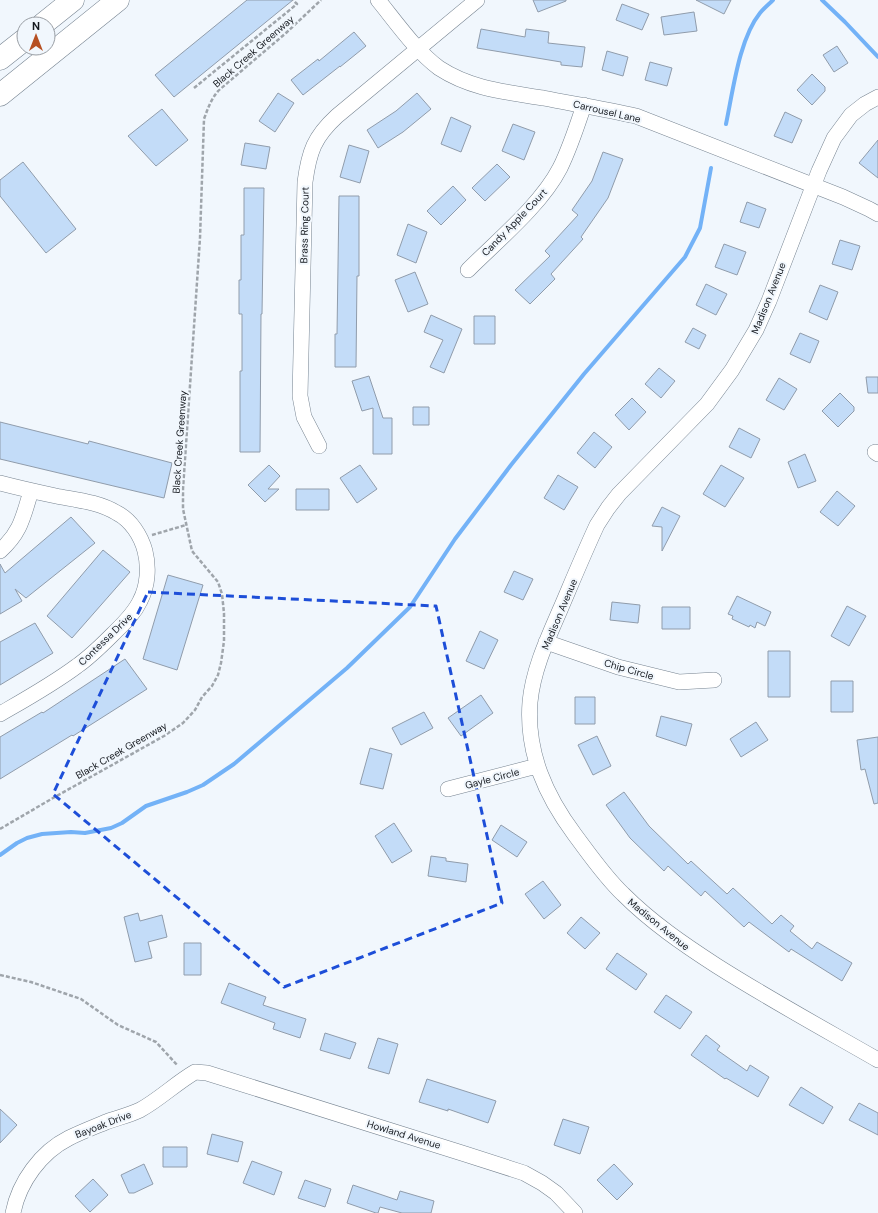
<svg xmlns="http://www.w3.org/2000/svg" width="878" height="1213" font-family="'DM Sans',sans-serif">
  <rect width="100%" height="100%" fill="#f1f7fd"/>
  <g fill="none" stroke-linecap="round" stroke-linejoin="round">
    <path stroke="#73b2f7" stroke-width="4" d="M822,0l23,22 33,35
      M726,124c7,-33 13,-85 34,-111 4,-5 9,-9 13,-13
      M0,855l17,-12 10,-5 15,-4 29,-2 14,1 26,-5 11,-5 24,-17 41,-14 16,-7 31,-21 113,-96 63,-61 45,-68 56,-74 73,-91 101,-117 15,-29 11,-60"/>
  </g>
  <path fill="#c3dcf8" stroke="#909cab" d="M247,0h46l-119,97 -19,-22z
    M533,0h33v1l-28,11z
    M696,0h35l-7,14z
    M622,4l27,10 -7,16 -26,-10z
    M694,12l3,19 -33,4 -3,-18z
    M481,29l44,8 1,-8 23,3 -1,11 37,4 -3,20 -21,-2v-3l-84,-14z
    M354,32l12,14 -26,21v-1l-37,29 -12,-15 27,-21 1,2z
    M837,46l11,17 -14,9 -11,-17z
    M607,51l21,6 -5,19 -21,-6z
    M650,62l22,6 -5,18 -22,-6z
    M812,74l13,13v4l-13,14 -15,-15z
    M278,93l16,10 -19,29 -16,-11z
    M417,93l14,16 -28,23 -25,16 -11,-18 29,-19z
    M162,109l26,31 -32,26 -28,-30z
    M785,112l17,8 -10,23 -18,-7z
    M451,117l20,9 -10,26 -20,-8z
    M513,124l22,8 -11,28 -22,-9z
    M878,140v38l-19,-15z
    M245,143l25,4 -4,22 -25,-4z
    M349,145l20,6 -9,32 -20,-6z
    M603,152l20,7 -15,39 -27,39 2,2 -32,35 4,5 -25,25 -15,-14 35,-34 -5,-5 33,-36 -6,-5 20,-29z
    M23,162l53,67 -30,24 -46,-57v-16z
    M497,164l13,13 -25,24 -13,-13z
    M453,186l13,14 -25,25 -14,-14z
    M244,188h20l-2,126h-1l-1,138h-20v-81h2v-57h-3v-34h2v-45h3z
    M339,196h20v80h-2l-1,91h-21v-33h2z
    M747,202l19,7 -7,19 -19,-6z
    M408,224l19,8 -11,31 -19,-8z
    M840,240l20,6 -8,24 -20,-6z
    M724,244l22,8 -9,23 -22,-8z
    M415,272l13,32 -20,8 -13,-32z
    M706,284l21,10 -11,21 -20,-10z
    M820,285l18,7 -11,28 -18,-8z
    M431,315l31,14 -18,44 -14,-6 13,-27 -19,-8z
    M474,316h21v28h-21z
    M693,328l13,7 -7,14 -14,-7z
    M800,333l19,8 -9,22 -20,-9z
    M659,368l16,13 -14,17 -16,-14z
    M369,376l14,42h9v36h-19v-46l-11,3 -10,-30z
    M866,377h12v16h-10z
    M779,378l18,11 -13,21 -18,-10z
    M840,393l14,14v4l-16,16 -16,-16z
    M632,398l14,14 -17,18 -14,-15z
    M413,407h16v18h-16z
    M0,422l88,22 1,-3 83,22 -8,35 -164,-39z
    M739,428l21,11 -9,19 -22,-11z
    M594,432l18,15 -17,21 -18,-15z
    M805,454l11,27 -18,7 -10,-26z
    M269,465l11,11 -12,13h11l-14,13 -17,-17z
    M360,465l17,24 -20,14 -17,-25z
    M721,465l23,13 -19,29 -22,-13z
    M558,475l20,12 -14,23 -20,-12z
    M296,489h33v21h-33z
    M837,491l18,15 -17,20 -18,-14z
    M662,507l18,9 -18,35v-24l-10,-1z
    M71,517l24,26 -69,55 -11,-9 7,12 -22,13v-50l5,9z
    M103,550l27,22 -58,66 -25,-22z
    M514,571l19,8 -10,21 -19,-8z
    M168,575l35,10 -26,85 -34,-11z
    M737,596l34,16 -6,14 -8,-4 -2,6 -5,-3 -1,2 -17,-8 1,-3 -5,-2z
    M612,602l28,3 -2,18 -28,-3z
    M847,606l19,10 -17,30 -18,-10z
    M662,607h28v22h-28z
    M35,623l18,30 -53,32v-43z
    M480,631l18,9 -14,29 -18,-8z
    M768,651h22v46h-22z
    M125,659l22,30 -74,47 -1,-1 -72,44v-42l42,-25 1,1z
    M831,681h22v31h-22z
    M481,695l12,18 -32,23 -13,-18z
    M575,697h20v27h-20z
    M424,712l9,16 -32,17 -9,-17z
    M661,716l31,8 -6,22 -30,-10z
    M756,722l12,18 -27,17 -11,-18z
    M597,736l14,30 -18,9 -15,-30z
    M878,737v66l-4,1 -9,-35 -4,1 -4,-30z
    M370,748l22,6 -9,35 -23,-5z
    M624,792l25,34 39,38 3,-3 36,33 6,-6 39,36 9,-9 13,11 -4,5 22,18 5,-7 35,21 -10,18 -51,-32 -2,3 -40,-30 -5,5 -39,-36 -4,5 -33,-30 -4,5 -34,-33 -24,-33z
    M394,823l18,28 -20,12 -17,-27z
    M501,825l26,17 -10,15 -25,-17z
    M431,856l15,2v3l22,3 -2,18 -38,-6z
    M543,881l18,24 -17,14 -19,-25z
    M138,913l2,8 22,-6 5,22 -19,5 4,16 -17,4 -11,-45z
    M581,917l19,16 -15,16 -18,-16z
    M184,943h17v32h-17z
    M617,953l30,21 -11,16 -30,-21z
    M229,983l37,14 -3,8 43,14 -6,19 -27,-9 2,-6 -54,-20z
    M666,995l26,17 -12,17 -26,-17z
    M325,1033l31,10 -6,16 -30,-9z
    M706,1035l14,11 -3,4 30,21 3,-6 19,12 -11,20 -32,-19 -1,1 -34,-24z
    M378,1038l20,6 -9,30 -21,-6z
    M427,1079l69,22 -8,22 -40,-14v2l-29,-9z
    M801,1087l32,20 -10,17 -34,-19z
    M859,1103l19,10v22l-29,-15z
    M0,1109l17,16 -17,18z
    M563,1119l26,8 -9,27 -26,-9z
    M212,1134l31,8 -5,20 -31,-8z
    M163,1147h24v20h-24z
    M252,1161l30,11 -8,23 -31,-12z
    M144,1164l9,20 -19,9h-5l-8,-18z
    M614,1164l19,20 -16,16 -20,-20z
    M93,1179l15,16 -18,17 -15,-16z
    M305,1180l26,9 -6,18 -27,-9z
    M353,1185l44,15 3,-9 34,10 -3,12h-29l-22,-6 -2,6h-2l-29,-10z"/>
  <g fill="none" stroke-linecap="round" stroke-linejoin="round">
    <g stroke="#778491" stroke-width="16">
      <path id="minor" d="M378,0c18,22 38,51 61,68 32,21 67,24 104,30 31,6 62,11 93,18l207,81 26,12 9,5
        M878,97l-13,7 -14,11 -17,23 -15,33 -50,130 -13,29 -24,40 -25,34 -88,90 -11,14 -11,17c-13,28 -25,57 -37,85 -13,30 -27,60 -30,92 -4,51 16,94 45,133 15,20 30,42 48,59 28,28 60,50 94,72 52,33 107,63 161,94
        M468,270c29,-29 73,-65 92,-102 10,-20 17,-42 24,-63
        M319,446l-15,-29 -4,-21 5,-214c4,-30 9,-45 32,-66l140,-116
        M875,452l3,2
        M0,483c19,5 37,9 56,13 21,4 43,6 61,17 14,7 24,23 28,38 4,16 3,35 -5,50 -6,13 -17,23 -27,33 -11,11 -23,23 -36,32 -24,18 -51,33 -77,48
        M0,551c21,-19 23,-34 31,-60
        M546,642l72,25 61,15 35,-2
        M448,789l89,-23
        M13,1213c6,-31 28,-61 56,-75 12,-6 25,-11 37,-16 11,-4 24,-7 34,-12 20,-11 36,-27 55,-38l12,1 258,81 59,19 18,10 14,10 19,20"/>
    </g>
    <g stroke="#778491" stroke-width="23">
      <path id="primary" d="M43,24l30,-24
        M0,59l24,-19
        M0,95l118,-95"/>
    </g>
    <path stroke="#9fa5ab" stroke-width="2.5" stroke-dasharray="4 2" stroke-linecap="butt" d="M194,88l103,-84 -4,-4
      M152,535l34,-10
      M0,829l53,-31 111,-62 19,-13 12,-13 7,-13 10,-11 6,-11 3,-12 3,-22v-28l-2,-19 -4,-12 -26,-31 -9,-42v-20l17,-251 4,-119c4,-11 7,-20 15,-29l67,-57 35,-33
      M0,975l31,7 50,17 37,26 38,17 22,24"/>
    <use href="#minor" stroke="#fff" stroke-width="15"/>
    <use href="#primary" stroke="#fff" stroke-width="22"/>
  </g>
  <path fill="none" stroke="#1d4ed8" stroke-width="3" stroke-dasharray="8 5" stroke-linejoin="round" d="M148,592l288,14 66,297 -218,84 -231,-193z"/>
  <g text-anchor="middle" stroke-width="4" stroke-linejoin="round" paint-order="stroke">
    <g font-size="10" fill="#15191f" stroke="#f1f7fd">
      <text transform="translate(253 51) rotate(-41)" y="4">Black Creek Greenway</text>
      <text transform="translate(607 111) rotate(13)" y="4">Carrousel Lane</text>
      <text transform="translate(514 222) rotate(-46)" y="4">Candy Apple Court</text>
      <text transform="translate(304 225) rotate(-89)" y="4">Brass Ring Court</text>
      <text transform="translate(768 298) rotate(-68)" y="4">Madison Avenue</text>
      <text transform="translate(179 442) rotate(-86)" y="4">Black Creek Greenway</text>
      <text transform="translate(559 614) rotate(-67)" y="4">Madison Avenue</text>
      <text transform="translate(105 639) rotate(-44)" y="4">Contessa Drive</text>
      <text transform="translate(629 669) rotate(16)" y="4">Chip Circle</text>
      <text transform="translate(121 750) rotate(-30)" y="4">Black Creek Greenway</text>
      <text transform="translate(492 778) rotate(-15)" y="4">Gayle Circle</text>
      <text transform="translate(659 924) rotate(39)" y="4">Madison Avenue</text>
      <text transform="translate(103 1124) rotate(-21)" y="4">Bayoak Drive</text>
      <text transform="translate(404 1134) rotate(17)" y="4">Howland Avenue</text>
    </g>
  </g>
  <g transform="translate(36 36)"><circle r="19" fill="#f1f7fd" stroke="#999ea4"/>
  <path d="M0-3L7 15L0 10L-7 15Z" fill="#b65023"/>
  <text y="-6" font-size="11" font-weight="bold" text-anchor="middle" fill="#15191f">N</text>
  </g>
</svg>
